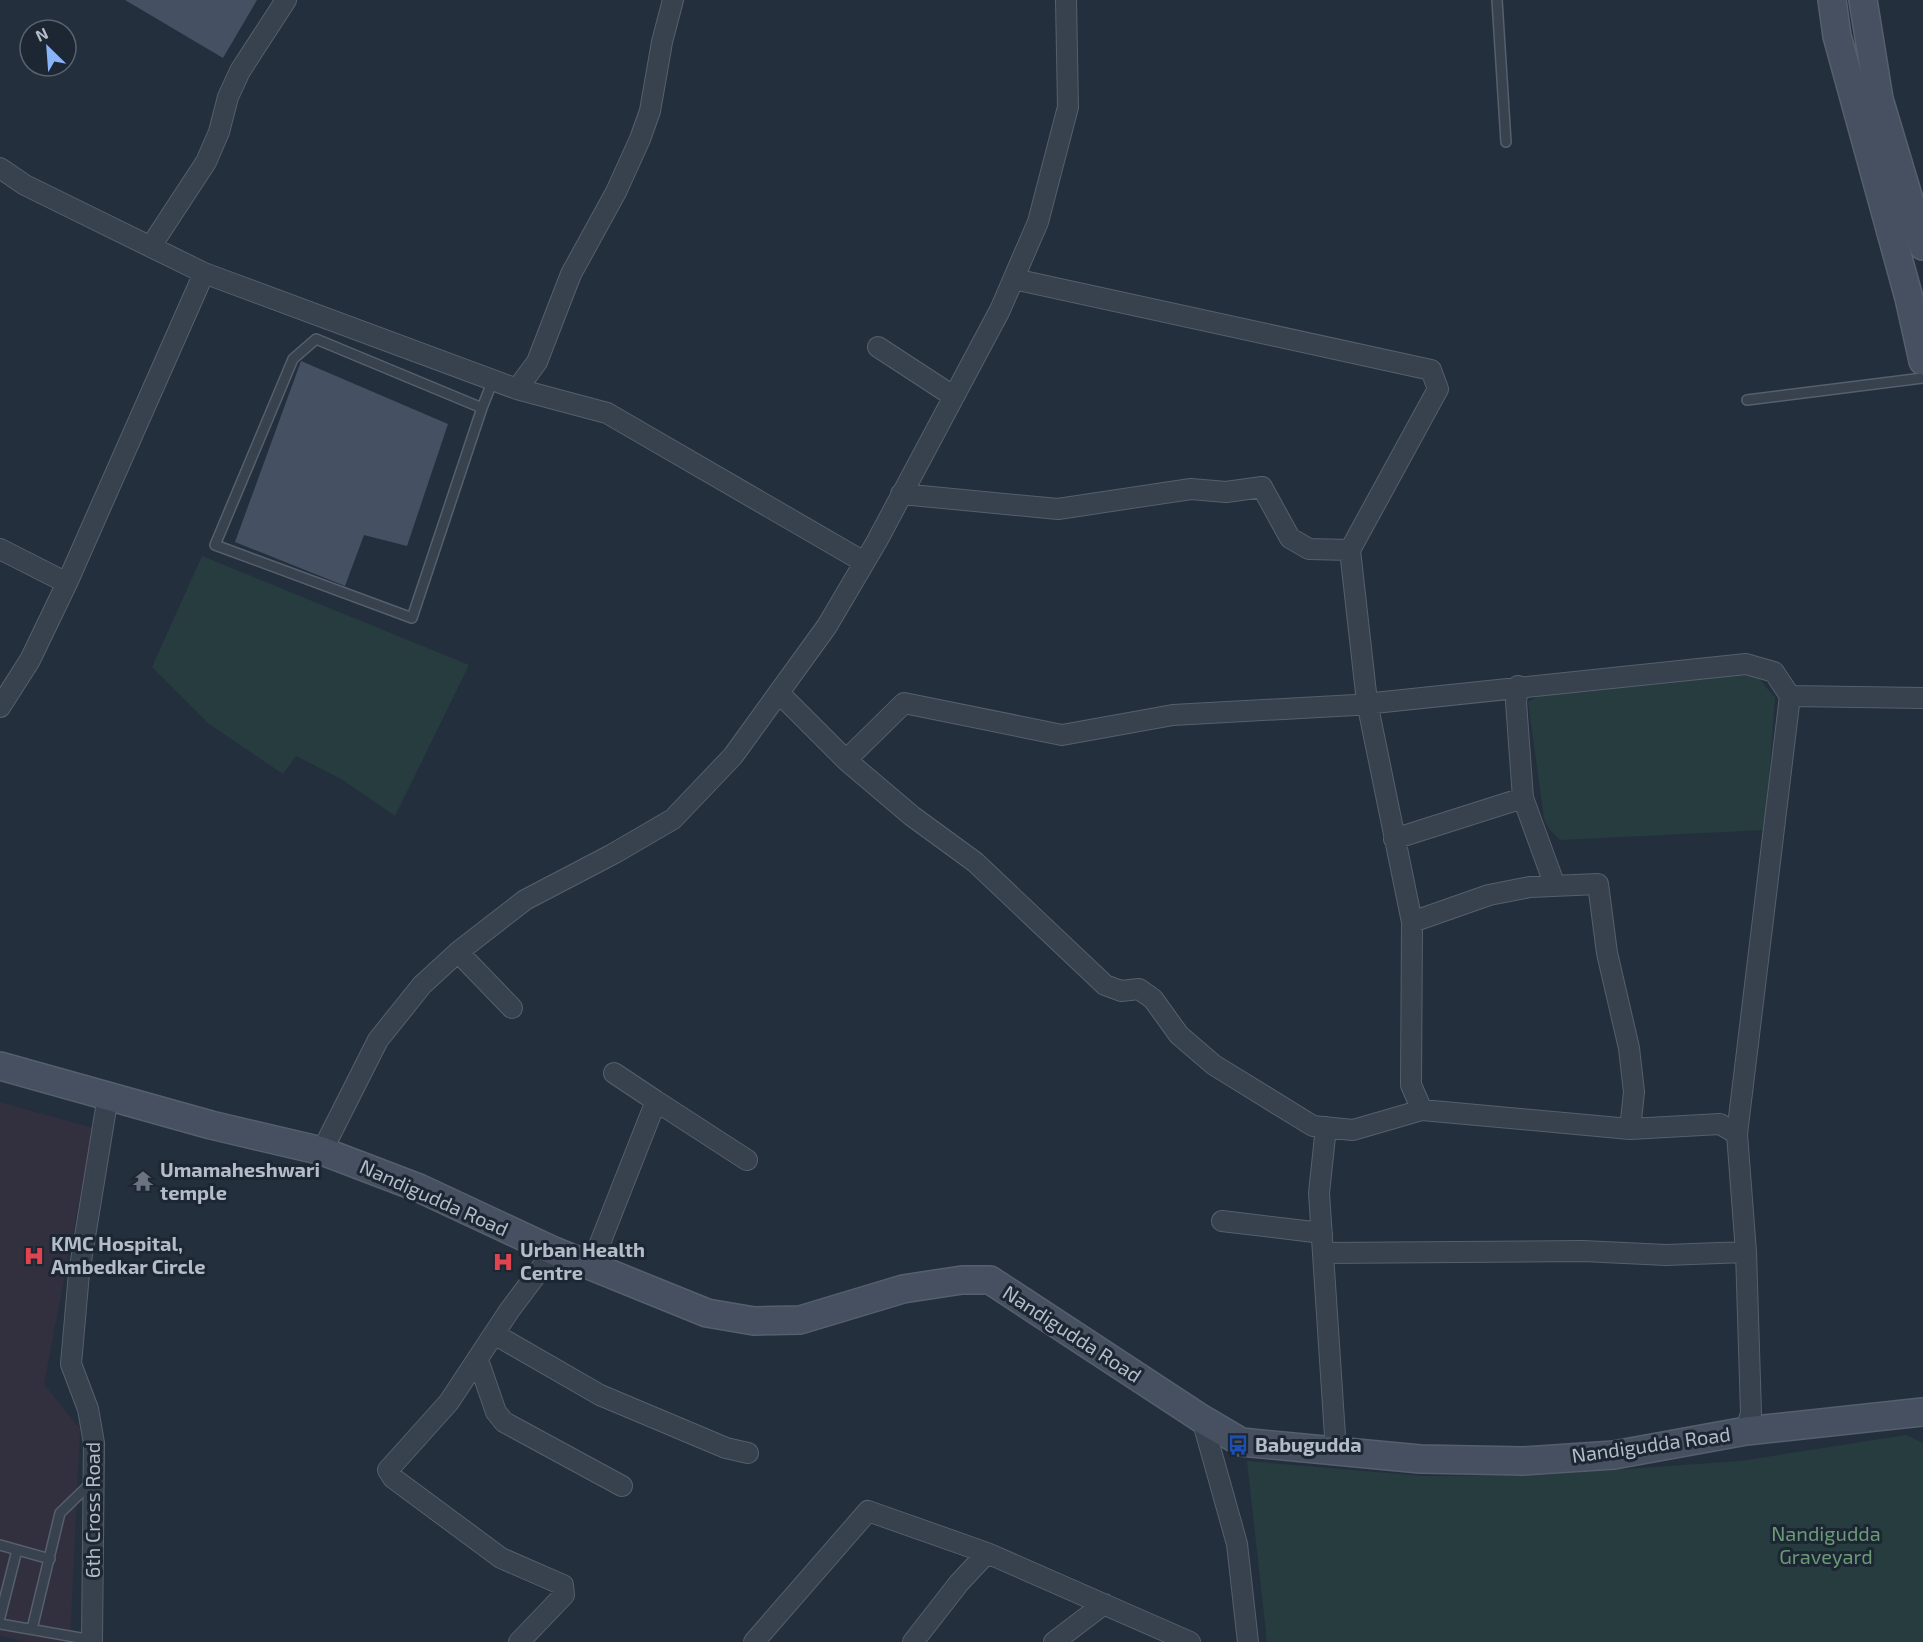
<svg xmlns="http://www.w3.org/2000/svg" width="1923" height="1642" font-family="'Exo 2',sans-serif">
  <rect width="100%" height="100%" fill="#242f3e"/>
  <path fill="#32303f" d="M0,1102l93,26 -49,256 36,45 -10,213h-42l-28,-6z"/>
  <path fill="#263c3f" d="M202,556l267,109 -74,151 -52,-36 -47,-24 -13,18 -74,-50 -57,-57z
    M1754,672l21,26 -10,132 -205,10 -11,-11 -5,-10 -16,-117 19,-11z
    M1906,1435l17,8v199h-656l-20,-181 177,15 118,-1 198,-14z"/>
  <path fill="#455162" d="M125,0h132l-34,58z
    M301,361l147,63 -41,122 -43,-11 -19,51 -110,-44z"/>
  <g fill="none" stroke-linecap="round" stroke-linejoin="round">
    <g stroke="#565f6c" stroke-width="12">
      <path id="lane" d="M1497,0l9,142
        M1747,400l176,-22
        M482,408l-70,210 -197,-73 78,-186 23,-20 166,69 11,-28
        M0,1545l50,14
        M0,1617l17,-67
        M0,1624l92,16
        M32,1629l28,-116 31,-30"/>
    </g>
    <g stroke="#565f6c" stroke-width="22">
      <path id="street" d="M0,168l25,17 179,88 313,116 90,24 257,149
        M151,246l55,-84 13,-30 9,-35 12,-26 46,-71
        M1014,279l417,91 7,19 -88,161 17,152 45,220 -1,163 11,25 208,19 90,-5 17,10 9,118 5,161 -5,18
        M878,347l75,49
        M517,389l20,-27 34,-88 45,-82 24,-53 10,-28 12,-69 11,-42
        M901,494l157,15 133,-20 35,3 36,-5 28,51 19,11 41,1
        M0,549l67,34
        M1518,686l-2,16 7,96 32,88
        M780,694l66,66 66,56 63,46 130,123 16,6 18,-2 14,10 26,36 35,30 99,61 40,4 69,-20
        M1790,696l133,2
        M0,707l30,-47 37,-77 137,-310
        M846,760l58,-57 158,32 111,-20 182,-10 391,-41 28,8 16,24 -53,438
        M1394,839l129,-41
        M1412,922l77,-27 41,-8 68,-3 9,69 22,95 5,44 -4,37
        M458,952l54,56
        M614,1073l42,28
        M1326,1127l-7,66 17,258
        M322,1151l56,-111 44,-55 36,-33 67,-52 88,-46 60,-35 60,-63 94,-130 50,-85 123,-231 38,-88 30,-115 -2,-107
        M1222,1221l100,12
        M1323,1253l260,-2 83,4 80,-3
        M591,1266l65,-165 91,59
        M494,1334l106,61 126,53 22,5
        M478,1360l18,52 8,10 118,64
        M1202,1419l35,125 11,98
        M92,1642l2,-199 -6,-34 -17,-45 8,-91 29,-177
        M519,1642l45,-47 -1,-10 -62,-27 -108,-80 -5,-8 61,-68 60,-91 45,-60
        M754,1642l114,-131 119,42 203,89
        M913,1642l46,-59 28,-30
        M1054,1642l50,-38"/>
    </g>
    <g stroke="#565f6c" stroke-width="30">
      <path id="secondary" d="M1832,0l5,36 72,262 14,63
        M1863,0l16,99 44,147
        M0,1066l211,59 111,26 97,37 135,63 153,62 47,8 46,-1 103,-31 59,-9h28l212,139 39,23 179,17 103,2 91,-6 132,-24 177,-19"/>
    </g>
    <use href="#lane" stroke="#38414e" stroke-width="9"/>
    <use href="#street" stroke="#38414e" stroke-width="20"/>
    <use href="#secondary" stroke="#465061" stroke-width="27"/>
  </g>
  <defs>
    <g id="temple-bare" transform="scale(1.62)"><path d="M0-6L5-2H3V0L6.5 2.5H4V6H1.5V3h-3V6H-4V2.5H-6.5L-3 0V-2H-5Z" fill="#6b7280" stroke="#1d2633" stroke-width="2.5" paint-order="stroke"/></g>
    <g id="hospital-bare" transform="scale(1.62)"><path d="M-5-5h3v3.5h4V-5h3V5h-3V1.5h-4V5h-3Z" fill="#e0444e" stroke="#1d2633" stroke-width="2.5" paint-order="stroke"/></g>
    <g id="bus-bare" transform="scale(1.62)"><path d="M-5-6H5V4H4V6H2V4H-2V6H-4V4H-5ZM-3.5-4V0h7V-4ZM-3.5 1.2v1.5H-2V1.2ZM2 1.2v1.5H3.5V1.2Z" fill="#1a4fb4" stroke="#1d2633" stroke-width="2.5" paint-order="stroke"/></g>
  </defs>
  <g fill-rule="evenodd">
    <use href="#temple-bare" x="143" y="1181"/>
    <use href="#hospital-bare" x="34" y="1256"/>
    <use href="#hospital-bare" x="503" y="1262"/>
    <use href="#bus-bare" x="1238" y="1445"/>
  </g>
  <g text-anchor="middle" stroke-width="6" stroke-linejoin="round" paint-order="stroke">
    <g font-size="20" font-weight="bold" fill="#b4bcc9" stroke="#1d2633" text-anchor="start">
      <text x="160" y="1177">Umamaheshwari<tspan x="160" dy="23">temple</tspan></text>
      <text x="51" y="1251">KMC Hospital,<tspan x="51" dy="23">Ambedkar Circle</tspan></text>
      <text x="520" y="1257">Urban Health<tspan x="520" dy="23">Centre</tspan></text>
      <text x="1255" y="1452">Babugudda</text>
    </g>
    <g font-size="20" fill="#b4bcc9" stroke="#1d2633">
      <text transform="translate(434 1198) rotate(24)" y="7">Nandigudda Road</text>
      <text transform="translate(1072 1334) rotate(33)" y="7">Nandigudda Road</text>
      <text transform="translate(1651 1445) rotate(-8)" y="7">Nandigudda Road</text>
      <text transform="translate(93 1510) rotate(-90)" y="7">6th Cross Road</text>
    </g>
    <g font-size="20" fill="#6b9a76" stroke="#1d2633">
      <text x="1826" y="1541">Nandigudda<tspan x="1826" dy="23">Graveyard</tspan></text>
    </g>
  </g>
  <g transform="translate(48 48) rotate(335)"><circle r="28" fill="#1d2633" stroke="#59626f" stroke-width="1.5"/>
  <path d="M0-4.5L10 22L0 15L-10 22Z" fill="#8ab4f8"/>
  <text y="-9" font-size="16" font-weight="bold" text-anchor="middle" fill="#b4bcc9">N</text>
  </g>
</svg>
